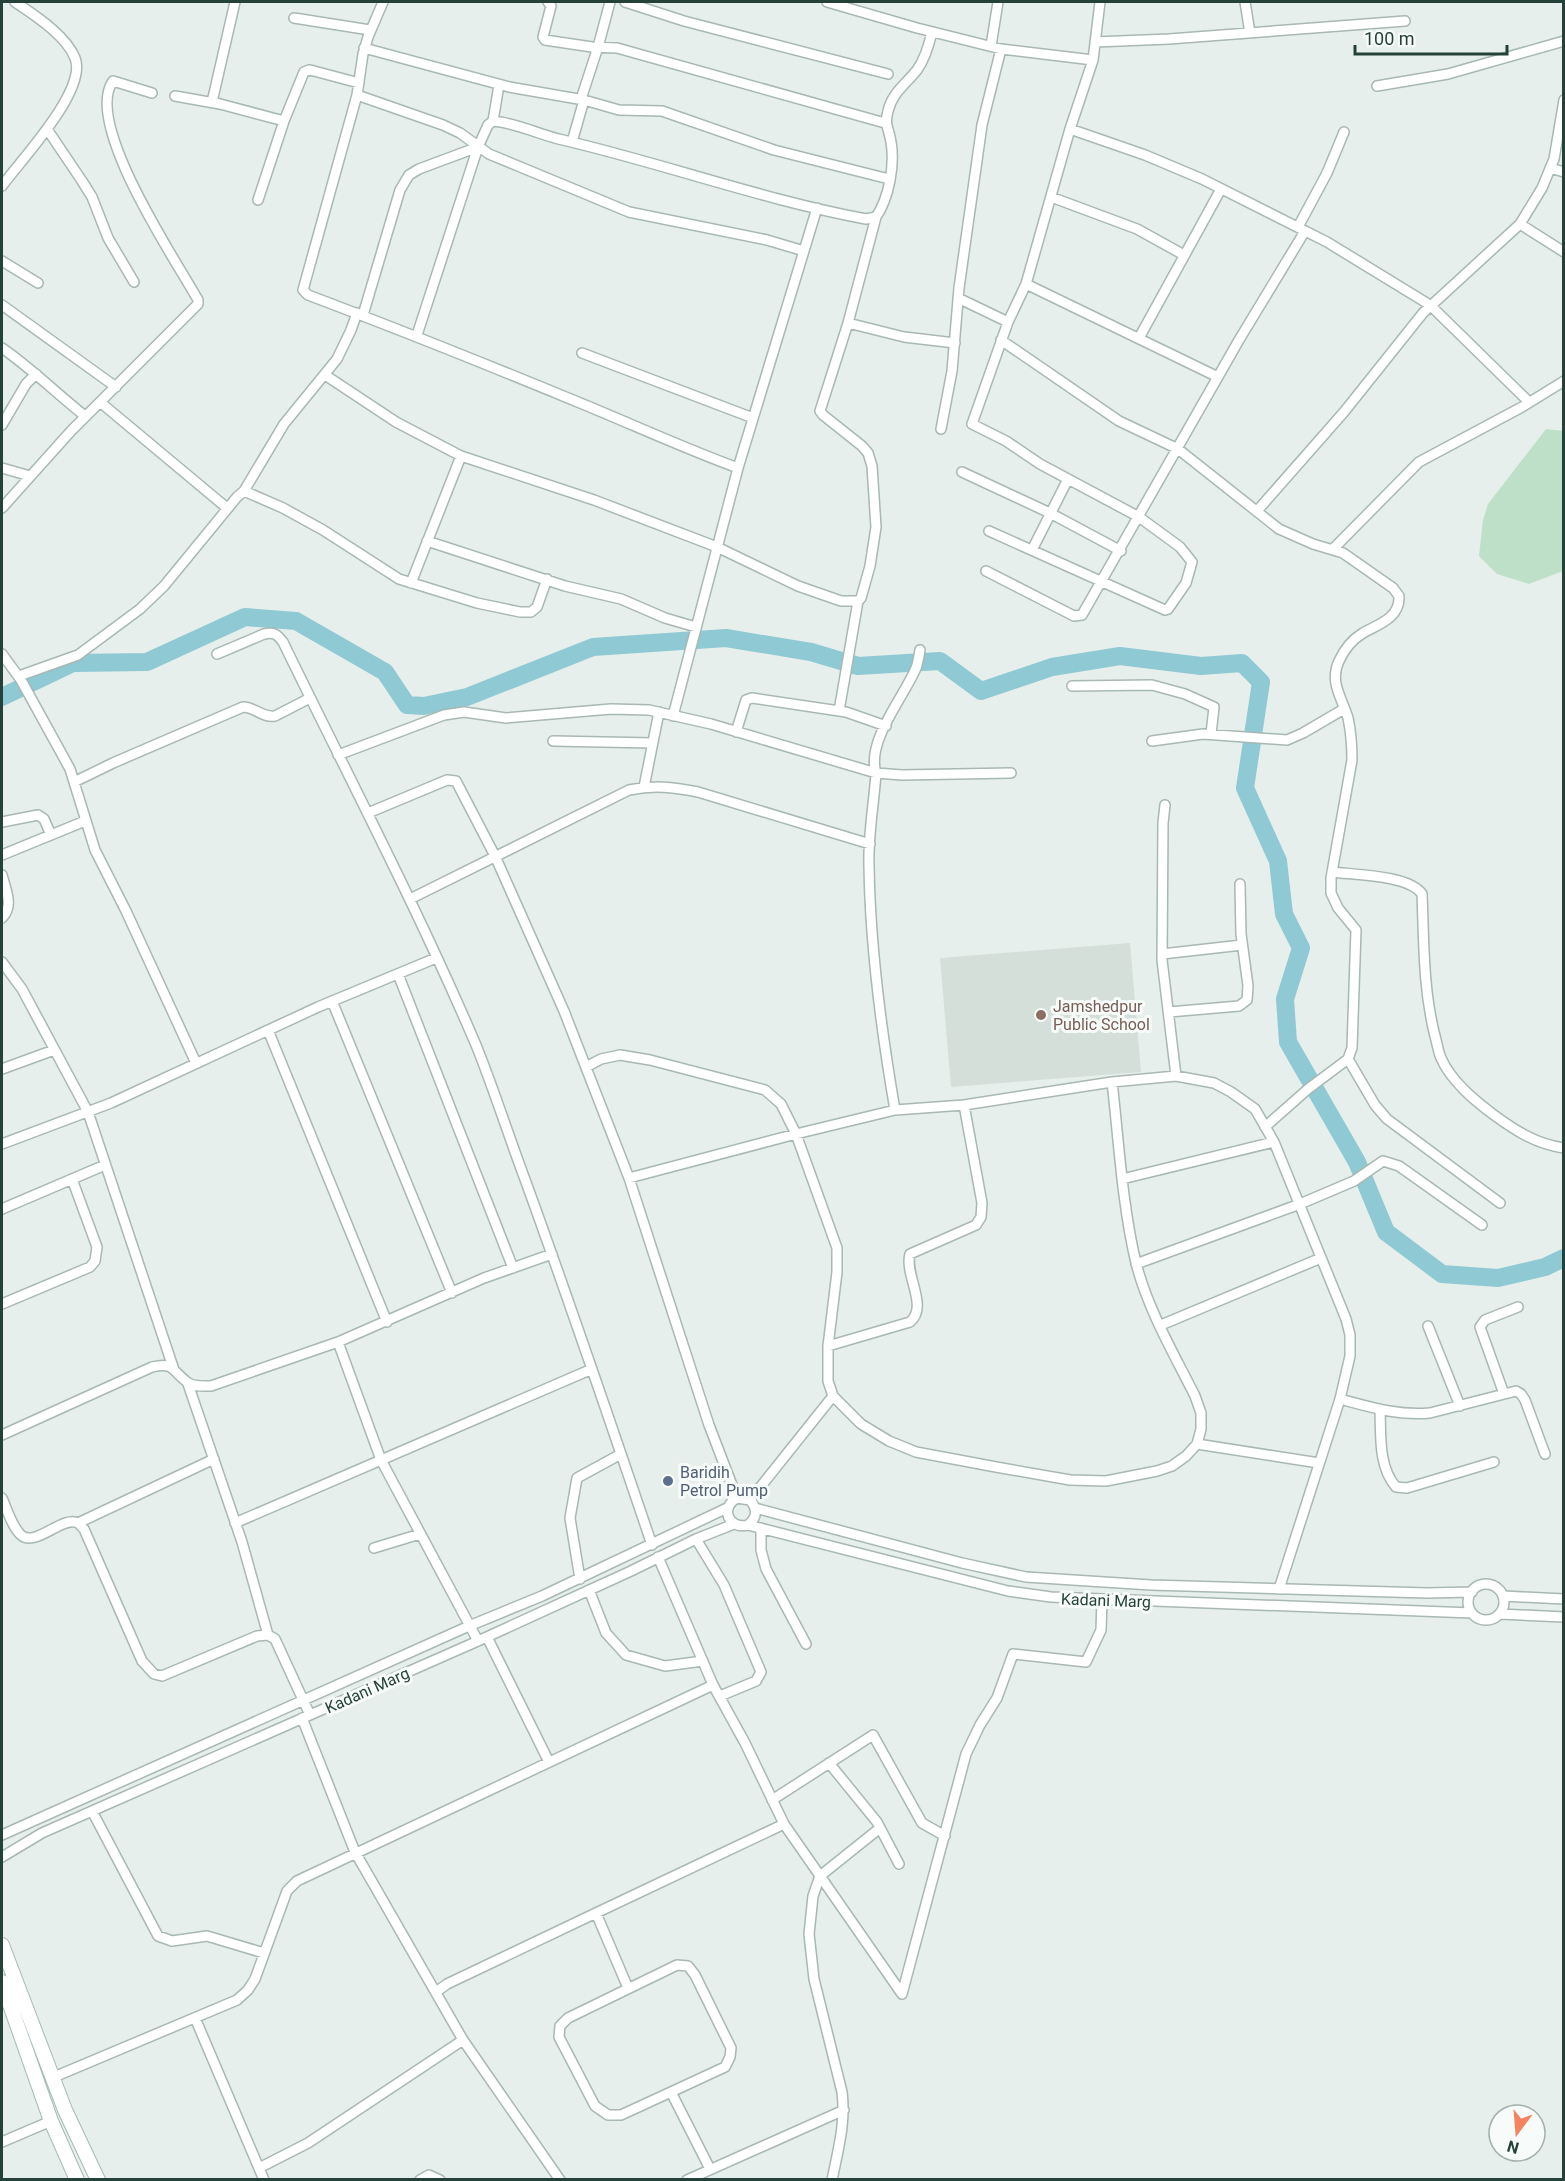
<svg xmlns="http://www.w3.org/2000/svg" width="1565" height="2181" font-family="Roboto,sans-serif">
  <rect width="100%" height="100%" fill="#e6efeb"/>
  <path fill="#d4dfda" d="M1130,943l11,129 -190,15 -11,-129z"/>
  <path fill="#bfe0c8" d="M1546,429l17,2v140l-34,13 -32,-10 -18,-18 4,-36 5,-16z"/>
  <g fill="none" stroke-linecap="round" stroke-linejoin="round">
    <path stroke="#8ec9d4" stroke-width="18" d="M2,697l71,-34 74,-1 98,-45 51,4 89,51 22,33 17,1 43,-9 126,-50 133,-9 85,14 47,14 82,-5 41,30 71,-24 68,-11 81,10 41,-3 19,19 -16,106 33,73 6,53 17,34 -16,51 3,43 69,120 29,70 56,42 56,4 47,-11 19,-9"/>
    <g stroke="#a8b8b2" stroke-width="12">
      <path id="street" d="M383,2l-15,35 -5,17 -6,41 -54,195 5,5c93,35 185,72 277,110 51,21 101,44 153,63
        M548,2l3,4 -8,31 2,3 47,7 25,1 268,75
        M610,2l-12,45 -16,49 2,4 35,10 43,1 112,39 115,29
        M625,2l59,19 204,53
        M827,2l90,26 84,21 92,11
        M1245,2l5,31
        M294,18l76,12
        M1095,42l74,-3 236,-18
        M991,46l7,-44
        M364,48l145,39 75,13 -12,42
        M1377,86l71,-12 116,-33
        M357,95l86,30 17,8 29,21 140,58 138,28 37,11
        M175,96l45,8 64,17
        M212,102l23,-100
        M493,121l6,-36
        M47,129l35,52 10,16 16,41 26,44
        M1070,129l75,26 57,24 125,63 103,63 99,97
        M1550,168l14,4
        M2,186c18,-25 86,-96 73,-128 -9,-23 -41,-43 -60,-56
        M1051,197l86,32 47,26
        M258,200l26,-79 20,-49 5,-2 5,1 45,12
        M1520,224l44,28
        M1298,227l29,-54 17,-41
        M2,261l36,22
        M1026,284l192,93
        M958,298l50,24
        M2,305l114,82
        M363,315l37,-125 9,-15 10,-6 59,-22
        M848,323l56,14 51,6
        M417,335l61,-188 10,-22 5,-4c24,2 47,14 70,19 102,24 201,60 303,79l10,-2c13,-19 19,-52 15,-75 -2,-14 -7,-16 -3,-31 4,-18 18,-27 29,-41 8,-11 12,-25 15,-38
        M1139,338l82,-149
        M1001,340l118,81 59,28 101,80 34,15 30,9 50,35 6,8c1,22 -20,28 -36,37 -10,6 -19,17 -24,28 -10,21 3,37 9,57 3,14 4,28 4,42l-21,118v15l7,15 18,22 -4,118 -4,11 -40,30 -43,38
        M2,348c29,20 55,46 83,68
        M582,353l171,65
        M325,375l71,47 65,34 133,44 123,47 81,39 43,15h17l3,-3 9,-32 6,-39 -4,-61 -4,-13 -6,-7 -39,-31 -3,-4 28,-88 28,-106
        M100,402l127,106
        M2,425l24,-41 10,-10
        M941,429l11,-58 7,-83 23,-163 19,-76
        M2,468l28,8
        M962,472l88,41 71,38
        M244,491l40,-67 53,-65 14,-29 6,-17
        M2,508l69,-77 127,-127v-4c-23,-41 -115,-177 -85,-219l39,12
        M1257,511l87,-99 79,-99 97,-89 22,-36 12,-29 10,-59
        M989,531l176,79 3,-1 18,-26 6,-21 -12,-15 -41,-30 -99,-53 -34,-23 -34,-17 36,-102 18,-38 44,-155 23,-69 7,-58
        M427,541l138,45 56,13 44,19 31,9
        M1333,549l86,-87 103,-55 42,-26
        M1032,550l36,-71
        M986,571l88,45 8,-1 157,-275 66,-109
        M411,583l50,-127
        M2,654l19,26 49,89 25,81 31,61 70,152
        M217,654l47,-20c10,-2 13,0 19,8 65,134 134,265 193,403 17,42 31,86 47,129 45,123 87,247 129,371
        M19,676l59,-21 62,-46 24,-23 73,-89 7,-6 39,17 40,22 76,49 78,24 43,9h11l6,-5 10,-28
        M1072,686l80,-1 33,9 29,13 -3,27
        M839,711l19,-110
        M673,716l65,-248 79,-260
        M736,732l10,-32 6,-2 94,14 40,14
        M553,741l100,2
        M1152,741l51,-7 84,6 16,-7 41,-24
        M338,755l106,-40 20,-3 42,6 105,-9 38,1 62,14 165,49 26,2 109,-2
        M74,782l39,-19 130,-56c12,0 19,11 32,9l35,-18
        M644,787l15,-75
        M1165,805l-2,18 -1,137 14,116
        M368,813l79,-33 9,1 39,75 69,155 65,167 80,247 28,73
        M2,822l36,-7 6,4 7,16
        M2,855l83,-34
        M1332,872c23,3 77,3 90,22 2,48 1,95 13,142 2,7 3,15 6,22 10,23 33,42 53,57 22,16 42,29 70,33
        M2,875c4,15 12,31 0,43
        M410,899l219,-109c26,-5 43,-3 69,2l172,52
        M1162,954l80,-9
        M2,962l20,27 66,123 85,255
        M398,974l115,294
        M332,1001l120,292
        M1169,1012l70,-6 8,-6 1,-14 -7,-52 -1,-50
        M268,1030l119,292
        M1348,1059l27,46 12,14 113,84
        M586,1067l15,-8 19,-4 30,5 115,30 16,14 15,30 41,114v24l-9,74v35l5,15 28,28 28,17 27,11 80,15 74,13 36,1 51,-10 15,-5 14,-10 11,-12 4,-15v-16l-6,-17c-21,-42 -47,-86 -59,-133 -14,-59 -17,-121 -24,-181
        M2,1069l52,-19
        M895,1110c-14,-81 -25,-163 -26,-245 -1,-31 5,-61 7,-92 -10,-32 28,-76 40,-105 2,-5 3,-12 4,-18
        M2,1144l109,-41 207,-96 118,-49
        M629,1178l167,-44 99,-24 69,-5 148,-23 64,-6 38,7 17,9 24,17 19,33 72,177 4,16v21l-10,43 -61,190
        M1122,1179l152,-37
        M2,1209l103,-44
        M1136,1264l164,-60 54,-23 29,-20 16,5 83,59
        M2,1304l88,-37 5,-6 2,-14 -25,-68
        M1161,1325l160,-67
        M1428,1326l32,80
        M338,1342l43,118 97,181
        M828,1346l82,-24c19,-16 -6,-47 0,-68l66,-29 5,-8 1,-14 -18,-98
        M188,1384l54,158 26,93
        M1504,1394l-24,-67 5,-7 33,-13
        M1340,1399c30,8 58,17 90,14l86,-22 5,3 4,6 20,54
        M1380,1409c1,25 -2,58 16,78l11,1 87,-26
        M2,1435l150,-68c23,-5 19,3 35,15 6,5 16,4 24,4l127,-44 146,-64 68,-24
        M1197,1444l122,19
        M2,1498c5,11 10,29 19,37 14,13 42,-20 57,-12 1,0 5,6 6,6l58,132 12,13 8,2 95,-40 11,-1 7,4 35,76
        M750,1500l83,-104
        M755,1508l207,55 64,14 125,8 276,8 45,-1
        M78,1523l136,-64
        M235,1523l357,-154
        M748,1525c9,-7 10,-16 2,-25l-13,-2c-18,10 -8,32 11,27l260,66 43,6 421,16
        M761,1528v22l5,19 40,75
        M696,1539l28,46 37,87 -5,9 -36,15
        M374,1548l46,-14
        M658,1557l55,128 32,58 39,81 118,170
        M580,1579l-10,-61 7,-40 44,-24
        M1468 1602a18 18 0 1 1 36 0a18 18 0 1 1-36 0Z
        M589,1590l17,43 20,22 39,11 38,-5
        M1503,1596l61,3
        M1500,1614l64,3
        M487,1637l62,125
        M302,1718l53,134 108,188 97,140
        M829,1763l48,59 22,42
        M772,1800l101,-65 49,88 23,13
        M92,1811l66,125 14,5 35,-5 57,17
        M2,1835l467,-209 73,-30 185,-88
        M2,1857l40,-24 436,-192 153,-70 65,-32 38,-15
        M628,1988l-32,-75 188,-89
        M436,1992l11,-8 149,-71
        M902,1994l64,-240 14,-29 17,-27 16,-44 73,8 15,-32 1,-30
        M195,2018l69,162
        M54,2077l183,-77 11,-10 7,-11 32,-88 10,-10 416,-196
        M671,2092l54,-25 5,-10 1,-9 -36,-73 -7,-9 -11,-1 -109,53 -8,8 -1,11 36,69 13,9h13l50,-23 39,77
        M2,2142l49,-21
        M259,2168l49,-25 155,-103
        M420,2180l9,-5 11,5
        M687,2180l157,-70
        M832,2180c6,-30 14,-58 10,-88l-28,-113 -5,-45 4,-38 7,-20 60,-48"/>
    </g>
    <g stroke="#a4bbb3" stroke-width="16">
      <path id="secondary" d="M2,1945l63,165 33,70
        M2,1982l49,139 26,59"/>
    </g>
    <use href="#street" stroke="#fff" stroke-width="9"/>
    <use href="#secondary" stroke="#fff" stroke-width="14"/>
  </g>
  <circle fill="#8d6e63" stroke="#f7fbf9" stroke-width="2" cx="1041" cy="1015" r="6"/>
  <circle fill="#5c6f8a" stroke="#f7fbf9" stroke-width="2" cx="668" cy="1481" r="6"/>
  <g text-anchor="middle" stroke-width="6" stroke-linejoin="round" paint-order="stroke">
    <g font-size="16" fill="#785e54" stroke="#f7fbf9" text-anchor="start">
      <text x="1053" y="1012">Jamshedpur<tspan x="1053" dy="18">Public School</tspan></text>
    </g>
    <g font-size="16" fill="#4e5e75" stroke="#f7fbf9" text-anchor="start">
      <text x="680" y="1478">Baridih<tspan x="680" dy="18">Petrol Pump</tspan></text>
    </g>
    <g font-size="16" fill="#24423a" stroke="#f7fbf9">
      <text transform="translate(1106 1600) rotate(2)" y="6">Kadani Marg</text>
      <text transform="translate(367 1690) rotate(-24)" y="6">Kadani Marg</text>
    </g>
  </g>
  <rect width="1565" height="2181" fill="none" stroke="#24423a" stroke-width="6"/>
  <g transform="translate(1517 2133) rotate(196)"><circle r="28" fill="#f7fbf9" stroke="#a3b1ad" stroke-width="1.5"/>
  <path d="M0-4.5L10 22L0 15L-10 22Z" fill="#f4845f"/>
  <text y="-9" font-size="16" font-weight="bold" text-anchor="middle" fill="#24423a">N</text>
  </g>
  <path d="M1355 45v9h152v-9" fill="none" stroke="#24423a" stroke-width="3"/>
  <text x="1364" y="45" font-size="18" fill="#24423a" stroke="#f7fbf9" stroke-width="4.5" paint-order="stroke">100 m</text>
</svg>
